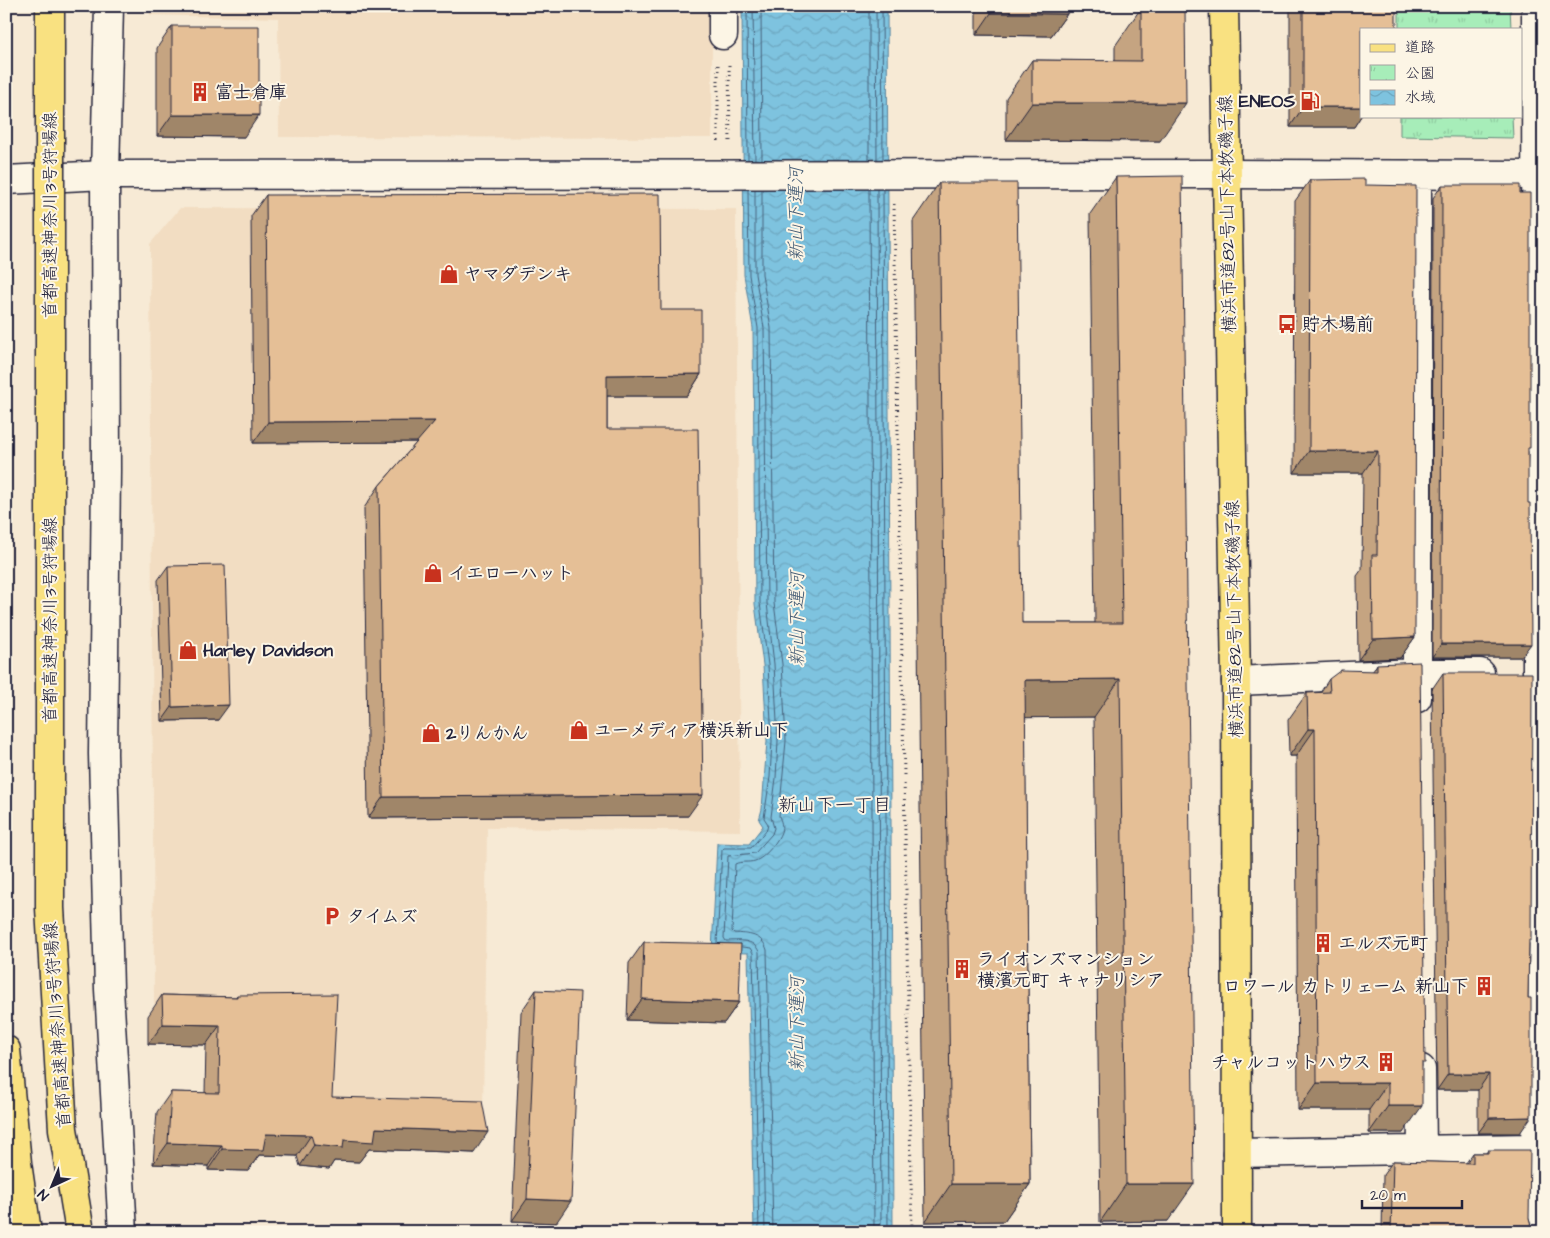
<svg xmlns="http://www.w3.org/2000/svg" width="1550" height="1238" font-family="'Architects Daughter','Klee One',sans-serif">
  <defs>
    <pattern id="park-tufts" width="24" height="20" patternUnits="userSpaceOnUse" patternTransform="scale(1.25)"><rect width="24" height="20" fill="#a7edb9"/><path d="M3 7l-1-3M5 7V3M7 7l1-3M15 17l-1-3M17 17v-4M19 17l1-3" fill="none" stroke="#8fcba0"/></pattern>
    <pattern id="water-waves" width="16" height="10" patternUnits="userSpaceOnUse" patternTransform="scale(1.25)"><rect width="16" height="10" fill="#7ec3df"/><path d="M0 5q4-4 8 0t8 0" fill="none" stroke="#6da7c0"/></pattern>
  </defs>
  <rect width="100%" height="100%" fill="#f7ead5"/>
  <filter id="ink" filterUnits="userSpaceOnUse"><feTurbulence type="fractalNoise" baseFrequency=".02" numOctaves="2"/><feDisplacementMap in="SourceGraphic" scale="10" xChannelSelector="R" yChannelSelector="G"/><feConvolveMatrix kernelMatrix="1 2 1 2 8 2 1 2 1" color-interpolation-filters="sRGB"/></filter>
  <g filter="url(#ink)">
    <path fill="#f2ddc2" d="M150,6h562v132l-433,-1 -1,-119 -128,-3z
      M180,208l556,1 4,622 -253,-3 -4,285 -153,-9 1,-101 -177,1 -4,-760z"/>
    <path fill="url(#park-tufts)" stroke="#64887a" d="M1399,6h111l1,23h-112z
      M1400,116h112l1,22 -113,-2z"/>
    <path fill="url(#water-waves)" stroke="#59839d" d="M742,6h145l6,1226h-139l-6,-279 -36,-1 5,-109 32,1 14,-18 -4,-6 3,-11 5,-68 -4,-76 -8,-61 -2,-276 -9,-53z"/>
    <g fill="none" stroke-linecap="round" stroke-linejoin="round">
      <path stroke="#47627d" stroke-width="1" d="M747,6l1,153
        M753,6l2,153
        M761,6l1,153
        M869,6v153
        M876,6l1,153
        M882,6l1,153
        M755,189v85l9,54 3,275 7,61 4,77 -2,37 -5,39 3,11 -2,6 -17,19 -27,3 -4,82 2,3c12,0 28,-3 33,11l6,280
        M762,189v85l9,54 3,275 8,61 4,77 -7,75c2,5 4,10 2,16 -3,9 -16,26 -26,29 -7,2 -14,0 -20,3l-3,67 2,2c15,1 28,1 33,17l6,282
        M869,189l5,1043
        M877,189l4,1043
        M883,189l5,1043
        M717,943l5,-93 2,-2h27l16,-19 1,-5 -4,-6 6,-41 2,-36 -4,-76 -8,-62 -2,-275 -9,-53 -1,-86
        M742,947l8,1 3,5 6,279"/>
      <g stroke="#22223b" stroke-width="31">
        <path id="street" d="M723,6v29
          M1226,174l318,1
          M6,180l99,-5
          M1236,681l180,-8h64
          M1417,698v-523
          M1421,1069l1,81
          M1237,1153l297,-5
          M1535,1232l2,-559 -1,-667"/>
      </g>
      <g stroke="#22223b" stroke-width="31">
        <path id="secondary" d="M109,6l-4,169 1,295 -3,284 6,235 14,243
          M105,175l1121,-1"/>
      </g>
      <g stroke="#22223b" stroke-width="31">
        <path id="primary" d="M1224,6l12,675 1,551"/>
      </g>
      <g stroke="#22223b" stroke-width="31">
        <path id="highway" d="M6,1050l11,113 10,69"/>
      </g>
      <path stroke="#22223b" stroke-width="3" stroke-dasharray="1 4" stroke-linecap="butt" d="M718,65v78
        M729,65l1,79
        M894,204l18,1028"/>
      <use href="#street" stroke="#fcf5e5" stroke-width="28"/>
      <use href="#secondary" stroke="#fcf5e5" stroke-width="28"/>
      <use href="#primary" stroke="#f9e181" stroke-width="28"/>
      <use href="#highway" stroke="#f9e181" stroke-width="28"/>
      <g stroke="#22223b" stroke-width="31" stroke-linecap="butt">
        <path id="highway-bridge" d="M50,6v902l13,221 17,103"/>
      </g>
      <use href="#highway-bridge" stroke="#f9e181" stroke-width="28"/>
    </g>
    <path fill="#c5a481" stroke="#22223b" d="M976,6h91v8l-16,22 -75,-1z
      M1290,6h106l-35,23v87l-7,11h-64z
      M1141,8l19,133 -154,-1v-42l26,-38 83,1v-15z
      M172,26l72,111 -87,-1v-88z
      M1116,177l52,1044 -68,1 -6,-505h-69l5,467 -26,37 -79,1 -12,-1001 26,-38 83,440h73l-5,-409z
      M1310,180l55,5 50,452 -15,21 -42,2 -1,-84 5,-7 1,-96h-69l1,-272z
      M1442,185l86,267 -7,205h-89l1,-459z
      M266,195l395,115 40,64 -14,22h-80v33l81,387 -320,2 -4,-310 15,-22 38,-44 -164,1 -2,-227z
      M168,566l50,154 -56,1 -4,-141z
      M1377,664l45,402 -19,67h-34v-23h-71l-2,-354h-7l-1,-36 19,-27h13l9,-14 44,-8z
      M1443,673l86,271 -1,54 -8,135h-42v-43h-41l-5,-401z
      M644,942l95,60 -15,21 -97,-3 2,-57z
      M536,990l20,233 -44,-2 9,-209z
      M162,995l74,2 1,-2 95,102 142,56 -105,-4 -10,13 -25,-1 -5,8 -29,-3 -3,-10 -38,-1 -11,16 -40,-1v-4l-55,-2 4,-52 14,-20 34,1 1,-48 -58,-1v-28z
      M1488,1150l41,68 2,7 6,6 2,1h-157l1,-57 10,-14 73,2 7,-10h13z"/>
    <path fill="#a08669" stroke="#22223b" d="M991,13l76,1 -16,22 -75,-1z
      M1032,103h154l-26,38 -154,-1z
      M1303,107h58v9l-7,11h-64z
      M172,115h87l-15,22 -87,-1z
      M701,374l-14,22h-95l15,-21z
      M435,421l-15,21 -167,1 15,-21z
      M1309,451h69l-15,22h-69z
      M1415,637l-15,21 -42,2 15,-21z
      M1441,644h90l-10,13h-89z
      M1120,679l-26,38 -96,1 27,-38z
      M229,705l-11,15 -56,1 10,-14z
      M1308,729h7l-19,27h-7z
      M703,795l-15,21 -320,2 15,-21z
      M642,999l97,3 -15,21 -97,-3z
      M163,1024l57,1 -14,20 -58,-1z
      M1448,1074h41l-11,16h-41z
      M1317,1083h71l-19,27h-71z
      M1388,1106h34l-19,27h-34z
      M1531,1117l-11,16h-42l11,-15z
      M376,1128l112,4 -14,21 -105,-4 -10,13 -25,-1 -5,8 -29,-3 14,-21 30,-5z
      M266,1134l45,1 -14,21 -38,-1 -11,16 -40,-1 14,-21z
      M168,1143l54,2 -14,21 -55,-2z
      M951,1184h79l-26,37 -79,1z
      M1126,1184h68l-26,37 -68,1z
      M527,1199l44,2 -15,22 -44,-2z"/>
    <path fill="#e5bf96" stroke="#22223b" d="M991,6h76v8l-76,-1z
      M1303,6h93v23h-35v78h-58z
      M1141,8l44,1 1,94h-154v-43l109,1z
      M172,26h87v89h-87z
      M1182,176l12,1008h-68l-6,-505 -95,1 5,504h-79l-12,-1001h78l5,440h100l-6,-446z
      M1365,179v6l51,1 -1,451 -42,2 -1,-84h5l1,-104h-69l1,-271z
      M1442,185h78v8h10v255h-2v55h2l1,141h-90z
      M660,194l1,116h40v64l-94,1v54h91l5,366 -320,2 -4,-311 56,-65 -167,1 -2,-227z
      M225,565l4,140 -57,2 -4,-141z
      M1420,662l5,401h-3v43h-34v-23h-71l-2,-354h-7l-1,-36 23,-1 -1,-13 12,-9 36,1v-7z
      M1443,673h89l-1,267h-2l-1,58h3v119l-42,1v-44h-41z
      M644,942l97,2 -2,58 -97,-3z
      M536,990l44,2 -9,209 -44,-2z
      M337,994l-5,103 150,4 6,31 -112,-4 -2,14 -30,-2 -1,8 -29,-3 -3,-10 -45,-1 -3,16 -41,-1v-4l-54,-2 3,-51 48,1 1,-68 -57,-1 -1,-29 75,2v-2z
      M1488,1150h42l-1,68 2,7 6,6 2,1h-148l2,-71 80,2v-10h15z"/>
  </g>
  <defs>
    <g id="building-bare" transform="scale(1.5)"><path d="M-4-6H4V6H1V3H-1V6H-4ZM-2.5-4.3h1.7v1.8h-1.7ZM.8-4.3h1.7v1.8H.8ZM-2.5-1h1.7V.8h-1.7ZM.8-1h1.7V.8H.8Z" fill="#c8321e" stroke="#fcf5e5" stroke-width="2.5" paint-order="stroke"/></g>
    <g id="fuel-bare" transform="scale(1.5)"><path d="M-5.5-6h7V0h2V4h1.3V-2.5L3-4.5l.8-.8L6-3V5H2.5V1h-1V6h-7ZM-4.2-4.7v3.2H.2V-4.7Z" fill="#c8321e" stroke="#fcf5e5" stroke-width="2.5" paint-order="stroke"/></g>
    <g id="shop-bare" transform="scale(1.5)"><path d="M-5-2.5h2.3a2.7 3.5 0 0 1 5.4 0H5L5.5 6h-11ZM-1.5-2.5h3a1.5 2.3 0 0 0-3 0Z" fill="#c8321e" stroke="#fcf5e5" stroke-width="2.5" paint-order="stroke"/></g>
    <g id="bus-bare" transform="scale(1.5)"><path d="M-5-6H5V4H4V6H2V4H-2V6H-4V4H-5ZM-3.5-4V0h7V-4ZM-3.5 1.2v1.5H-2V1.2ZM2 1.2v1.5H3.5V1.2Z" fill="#c8321e" stroke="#fcf5e5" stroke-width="2.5" paint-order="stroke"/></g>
    <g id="parking-bare" transform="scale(1.5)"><path d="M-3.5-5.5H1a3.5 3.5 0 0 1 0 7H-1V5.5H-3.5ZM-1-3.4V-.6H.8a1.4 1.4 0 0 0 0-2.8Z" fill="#c8321e" stroke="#fcf5e5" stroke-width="2.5" paint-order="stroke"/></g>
  </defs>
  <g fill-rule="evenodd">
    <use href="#building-bare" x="200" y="92"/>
    <use href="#fuel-bare" x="1310" y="101"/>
    <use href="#shop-bare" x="449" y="274"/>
    <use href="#bus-bare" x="1287" y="324"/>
    <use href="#shop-bare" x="433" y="573"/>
    <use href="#shop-bare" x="188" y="650"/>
    <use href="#shop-bare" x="579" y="730"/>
    <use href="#shop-bare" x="431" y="733"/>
    <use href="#parking-bare" x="332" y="916"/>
    <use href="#building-bare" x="1323" y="943"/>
    <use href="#building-bare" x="962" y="969"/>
    <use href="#building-bare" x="1484" y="986"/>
    <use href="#building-bare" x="1386" y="1062"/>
  </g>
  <g text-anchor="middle" stroke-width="4" stroke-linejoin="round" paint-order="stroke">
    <g font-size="18" font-weight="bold" fill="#22223b" stroke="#fcf5e5" text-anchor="start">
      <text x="215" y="98">富士倉庫</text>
      <text x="1295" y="107" text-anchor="end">ENEOS</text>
      <text x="464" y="280">ヤマダデンキ</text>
      <text x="1302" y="330">貯木場前</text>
      <text x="448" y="579">イエローハット</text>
      <text x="203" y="656">Harley Davidson</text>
      <text x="594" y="736">ユーメディア横浜新山下</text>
      <text x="446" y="739">2りんかん</text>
      <text x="347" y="922">タイムズ</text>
      <text x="1338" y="949">エルズ元町</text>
      <text x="977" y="965">ライオンズマンション<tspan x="977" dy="21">横濱元町 キャナリシア</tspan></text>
      <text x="1469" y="992" text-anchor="end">ロワール カトリェーム 新山下</text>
      <text x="1371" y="1068" text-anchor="end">チャルコットハウス</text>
    </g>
    <g font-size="18" fill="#22223b" stroke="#fcf5e5">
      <text transform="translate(1227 214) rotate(-91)" y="6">横浜市道82号山下本牧磯子線</text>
      <text transform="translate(50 215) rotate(-90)" y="6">首都高速神奈川3号狩場線</text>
      <text transform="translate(1234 619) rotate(-91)" y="6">横浜市道82号山下本牧磯子線</text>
      <text transform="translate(50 620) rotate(-90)" y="6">首都高速神奈川3号狩場線</text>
      <text transform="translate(57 1025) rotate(-94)" y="6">首都高速神奈川3号狩場線</text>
    </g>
    <g font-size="19" font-style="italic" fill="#425a74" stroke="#fcf5e5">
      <text transform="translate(795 214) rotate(-90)" y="7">新山下運河</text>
      <text transform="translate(796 619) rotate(-90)" y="7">新山下運河</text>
      <text transform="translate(796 1024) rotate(-90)" y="7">新山下運河</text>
    </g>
    <g font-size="19" fill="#22223b" stroke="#fcf5e5">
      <text x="835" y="811">新山下一丁目</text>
    </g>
  </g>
  <rect width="1550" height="1238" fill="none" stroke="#fcf5e5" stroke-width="25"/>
  <rect x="12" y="12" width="1525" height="1213" fill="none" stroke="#22223b" stroke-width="2" filter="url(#ink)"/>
  <rect x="1360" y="28" width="162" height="90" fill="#fcf5e5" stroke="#a5a1a1"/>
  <rect x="1370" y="44" width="25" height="8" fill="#f9e181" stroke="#a5a1a1"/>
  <text x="1405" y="52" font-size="15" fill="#22223b">道路</text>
  <rect x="1370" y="65" width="25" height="15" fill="url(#park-tufts)" stroke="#a5a1a1"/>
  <text x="1405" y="78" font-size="15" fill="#22223b">公園</text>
  <rect x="1370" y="90" width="25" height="15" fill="url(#water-waves)" stroke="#a5a1a1"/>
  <text x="1405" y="102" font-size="15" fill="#22223b">水域</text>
  <g transform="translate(52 1186) rotate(224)" stroke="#fcf5e5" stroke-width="4" paint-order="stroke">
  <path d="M0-4L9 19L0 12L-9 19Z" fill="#22223b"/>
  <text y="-8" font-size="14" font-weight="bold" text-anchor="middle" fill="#22223b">N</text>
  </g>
  <path d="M1362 1200v8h100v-8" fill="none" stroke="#22223b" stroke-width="2.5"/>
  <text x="1370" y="1200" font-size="15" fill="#22223b" stroke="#fcf5e5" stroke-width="4" paint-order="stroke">20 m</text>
</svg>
